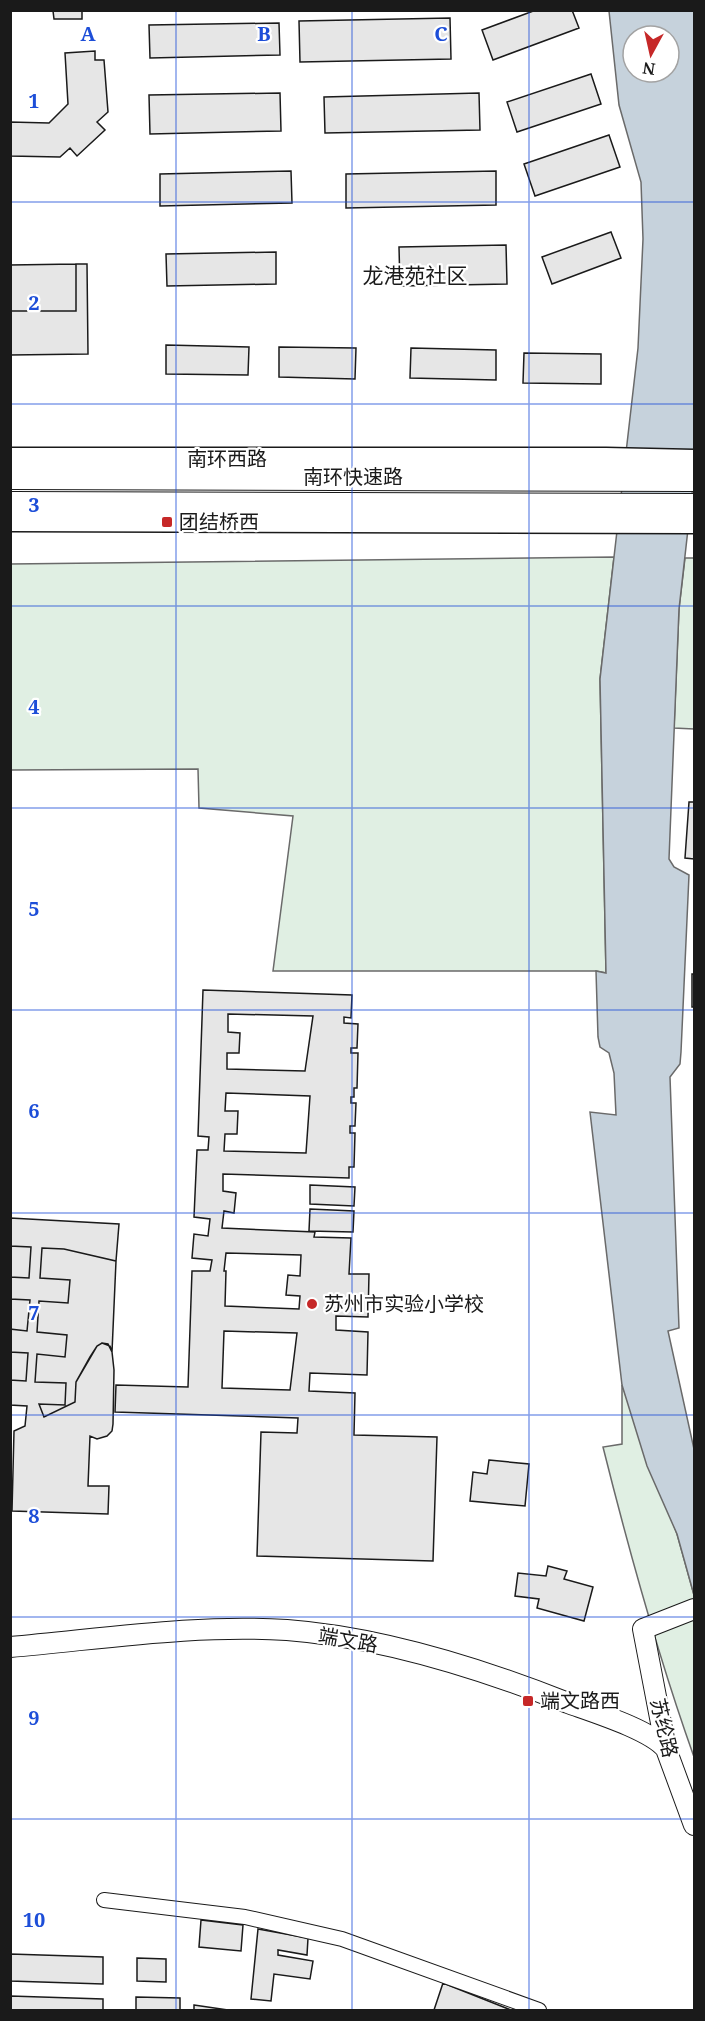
<svg xmlns="http://www.w3.org/2000/svg" width="705" height="2021" font-family="'Noto Serif','Noto Sans SC',serif">
  <rect width="100%" height="100%" fill="#fff"/>
  <path fill="#e0efe3" stroke="#6a6a6a" stroke-width="1.5" d="M614,557l-14,122 6,294 -10,-2h-323l20,-155 -94,-8 -1,-39 -187,1 -1,-206z
    M685,558h9v171l-20,-1 5,-119z
    M622,1385l55,149 17,61v162c-36,-101 -65,-206 -91,-310l19,-3z"/>
  <path fill="#c6d2dc" stroke="#6a6a6a" stroke-width="1.5" fill-rule="evenodd" d="M609,11h85v465l-15,133 -10,250 5,8 15,8 -8,177 -1,12 -10,13 9,251 -11,3 26,118v146l-17,-61 -30,-68 -25,-81 -32,-273 26,3 -2,-42 -5,-20 -9,-6 -2,-10 -2,-66 10,2 -6,-294 38,-331 5,-109 -2,-57 -22,-77zM633,36h36v36h-36z"/>
  <path fill="#e6e6e6" stroke="#1a1a1a" stroke-width="1.5" fill-rule="evenodd" d="M12,10h96l-26,1v8h-28l-1,-8z
    M536,10h36l7,18 -86,32 -11,-30z
    M450,18l1,41 -151,3 -1,-41z
    M279,23l1,32 -130,3 -1,-33z
    M95,51v9h9l4,52 -11,10 8,8 -28,26 -7,-8 -10,9 -50,-1v-34l39,1 19,-19 -3,-51z
    M591,74l10,30 -84,28 -10,-30z
    M280,93l1,38 -131,3 -1,-39z
    M479,93l1,37 -155,3 -1,-36z
    M609,135l11,32 -85,29 -11,-32z
    M291,171l1,32 -132,3v-32z
    M496,171v34l-150,3v-34z
    M611,232l10,26 -69,26 -10,-27z
    M506,245l1,39 -107,2 -1,-39z
    M276,252v32l-109,2 -1,-32z
    M76,264h11l1,90 -78,1v-44h66z
    M76,264v47h-66v-46z
    M166,345l83,2 -1,28 -82,-1z
    M279,347l77,1 -1,31 -76,-2z
    M411,348l85,2v30l-86,-2z
    M524,353l77,1v30l-78,-1z
    M689,802h5v57l-9,-1z
    M692,974h2v33h-2z
    M203,990l149,5 -1,23 -7,-1v6l14,1 -1,24h-6v5h7l-1,35h-3v9h-3v6h5l-1,23h-5v7h5l-1,34h-5v11l-126,-4v17l13,2 -2,20 -10,-2 -2,17 93,4 -1,5 37,1 -2,36h20l-1,43 -32,-1v14l32,2 -1,43 -57,-2 -1,18 46,2 -1,42 83,2 -4,124 -176,-5 4,-124 36,1 1,-15 -183,-6 1,-27 72,2 4,-116h18l2,-11 -20,-2 2,-24 14,2 2,-17 -16,-2 3,-67h11l1,-13 -11,-1zM228,1014l85,2 -8,55 -78,-2v-16h12l1,-20 -12,-1zM226,1093l84,3 -4,57 -82,-2 1,-17h12l1,-23h-13zM226,1253l75,2 -1,21 -12,-1 -2,20 14,1 -1,13 -74,-3 1,-35h-2zM224,1331l73,2 -7,57 -68,-2z
    M310,1185l45,2 -1,19 -44,-2z
    M310,1209l44,2 -1,21 -44,-1z
    M10,1218l109,6 -3,37 -52,-12 -22,-1 -2,30 30,2 -2,23 -29,-2 -2,31 30,3 -2,22 -28,-3 -2,28 31,1 -1,22 -26,-1 5,13 31,-15 1,-20 14,-25 7,-11 5,-3 8,3 2,6 2,18 -1,54 -1,7 -5,5 -10,3 -7,-3 -2,50h21l-1,28 -96,-3 2,-80 11,-5 2,-20 -17,-1v-25l16,1 2,-28 -18,-1v-23l17,2 3,-31 -20,-1v-22l19,1 2,-31 -21,-1z
    M10,1246l21,1 -2,31 -19,-1z
    M42,1248l22,1 52,12 -4,91 -4,-8 -6,-1 -5,3 -21,36 -1,20 -31,15 -5,-13 26,1 1,-22 -31,-1 2,-28 28,3 2,-22 -30,-3 2,-31 29,2 2,-23 -30,-2z
    M10,1299l20,1 -3,31 -17,-2z
    M10,1352l18,1 -2,28 -16,-1z
    M489,1460l40,4 -4,42 -55,-5 3,-29 14,2z
    M548,1566l19,5 -3,8 29,8 -9,34 -47,-13 2,-9 -24,-3 3,-23 28,3z
    M201,1920l42,5 -2,26 -42,-4z
    M258,1929l50,9 -1,17 -29,-5v5l35,6 -3,18 -36,-5 -3,27 -20,-2z
    M10,1954l93,3v27l-93,-3z
    M137,1958l29,1v23l-29,-1z
    M443,1983l68,27h-77z
    M10,1996l93,3v11h-93z
    M136,1997l44,1v12h-44z
    M194,2005l34,5h-34z"/>
  <g fill="none" stroke-linecap="round" stroke-linejoin="round">
    <g stroke="#1a1a1a" stroke-width="16">
      <path id="street" d="M104,1900l141,17 97,22 197,71"/>
    </g>
    <g stroke="#1a1a1a" stroke-width="22">
      <path id="secondary" d="M694,1609l-51,20 23,120 28,76
        M10,1647c92,-8 185,-23 277,-17 93,7 195,39 281,73 25,9 83,27 98,46"/>
    </g>
    <g stroke="#1a1a1a" stroke-width="25">
      <path id="primary" d="M10,459h596l88,2
        M10,520l684,2"/>
    </g>
    <g stroke="#1a1a1a" stroke-width="28">
      <path id="highway" d="M10,476l684,2
        M10,505l684,2"/>
    </g>
    <use href="#street" stroke="#fff" stroke-width="14"/>
    <use href="#secondary" stroke="#fff" stroke-width="20"/>
    <use href="#primary" stroke="#fff" stroke-width="22"/>
    <use href="#highway" stroke="#fff" stroke-width="26"/>
  </g>
  <path fill="none" stroke="#1d4ed8" stroke-width="1.5" stroke-opacity="0.55" d="M176,10v2000M352,10v2000M529,10v2000M10,202h684M10,404h684M10,606h684M10,808h684M10,1010h684M10,1213h684M10,1415h684M10,1617h684M10,1819h684"/>
  <g fill="#c62828" stroke="#fff" stroke-width="2">
    <rect x="161" y="516" width="12" height="12" rx="3"/>
    <circle cx="312" cy="1304" r="6"/>
    <rect x="522" y="1695" width="12" height="12" rx="3"/>
  </g>
  <g text-anchor="middle" stroke-width="4.5" stroke-linejoin="round" paint-order="stroke">
    <g font-size="20" fill="#1a1a1a" stroke="#fff">
      <text x="227" y="466">南环西路</text>
      <text x="353" y="484">南环快速路</text>
      <text transform="translate(348 1640) rotate(10)" y="7">端文路</text>
      <text transform="translate(664 1728) rotate(77)" y="7">苏纶路</text>
    </g>
    <g font-size="20" fill="#1a1a1a" stroke="#fff" text-anchor="start">
      <text x="179" y="529">团结桥西</text>
      <text x="324" y="1311">苏州市实验小学校</text>
      <text x="540" y="1708">端文路西</text>
    </g>
    <g font-size="21" fill="#1a1a1a" stroke="#fff">
      <text x="415" y="283">龙港苑社区</text>
    </g>
  </g>
  <g font-size="20" text-anchor="middle" font-weight="bold" fill="#1d4ed8" stroke="#fff" stroke-width="4.5" stroke-linejoin="round" paint-order="stroke">
    <text x="88" y="41">A</text>
    <text x="264" y="41">B</text>
    <text x="441" y="41">C</text>
    <text x="34" y="108">1</text>
    <text x="34" y="310">2</text>
    <text x="34" y="512">3</text>
    <text x="34" y="714">4</text>
    <text x="34" y="916">5</text>
    <text x="34" y="1118">6</text>
    <text x="34" y="1320">7</text>
    <text x="34" y="1523">8</text>
    <text x="34" y="1725">9</text>
    <text x="34" y="1927">10</text>
  </g>
  <rect width="705" height="2021" fill="none" stroke="#1a1a1a" stroke-width="24"/>
  <g transform="translate(651 54) rotate(188)"><circle r="28" fill="#ffffff" stroke="#a3a3a3" stroke-width="1.5"/>
  <path d="M0-4.5L10 22L0 15L-10 22Z" fill="#c62828"/>
  <text y="-9" font-size="16" font-weight="bold" text-anchor="middle" fill="#1a1a1a">N</text>
  </g>
</svg>
